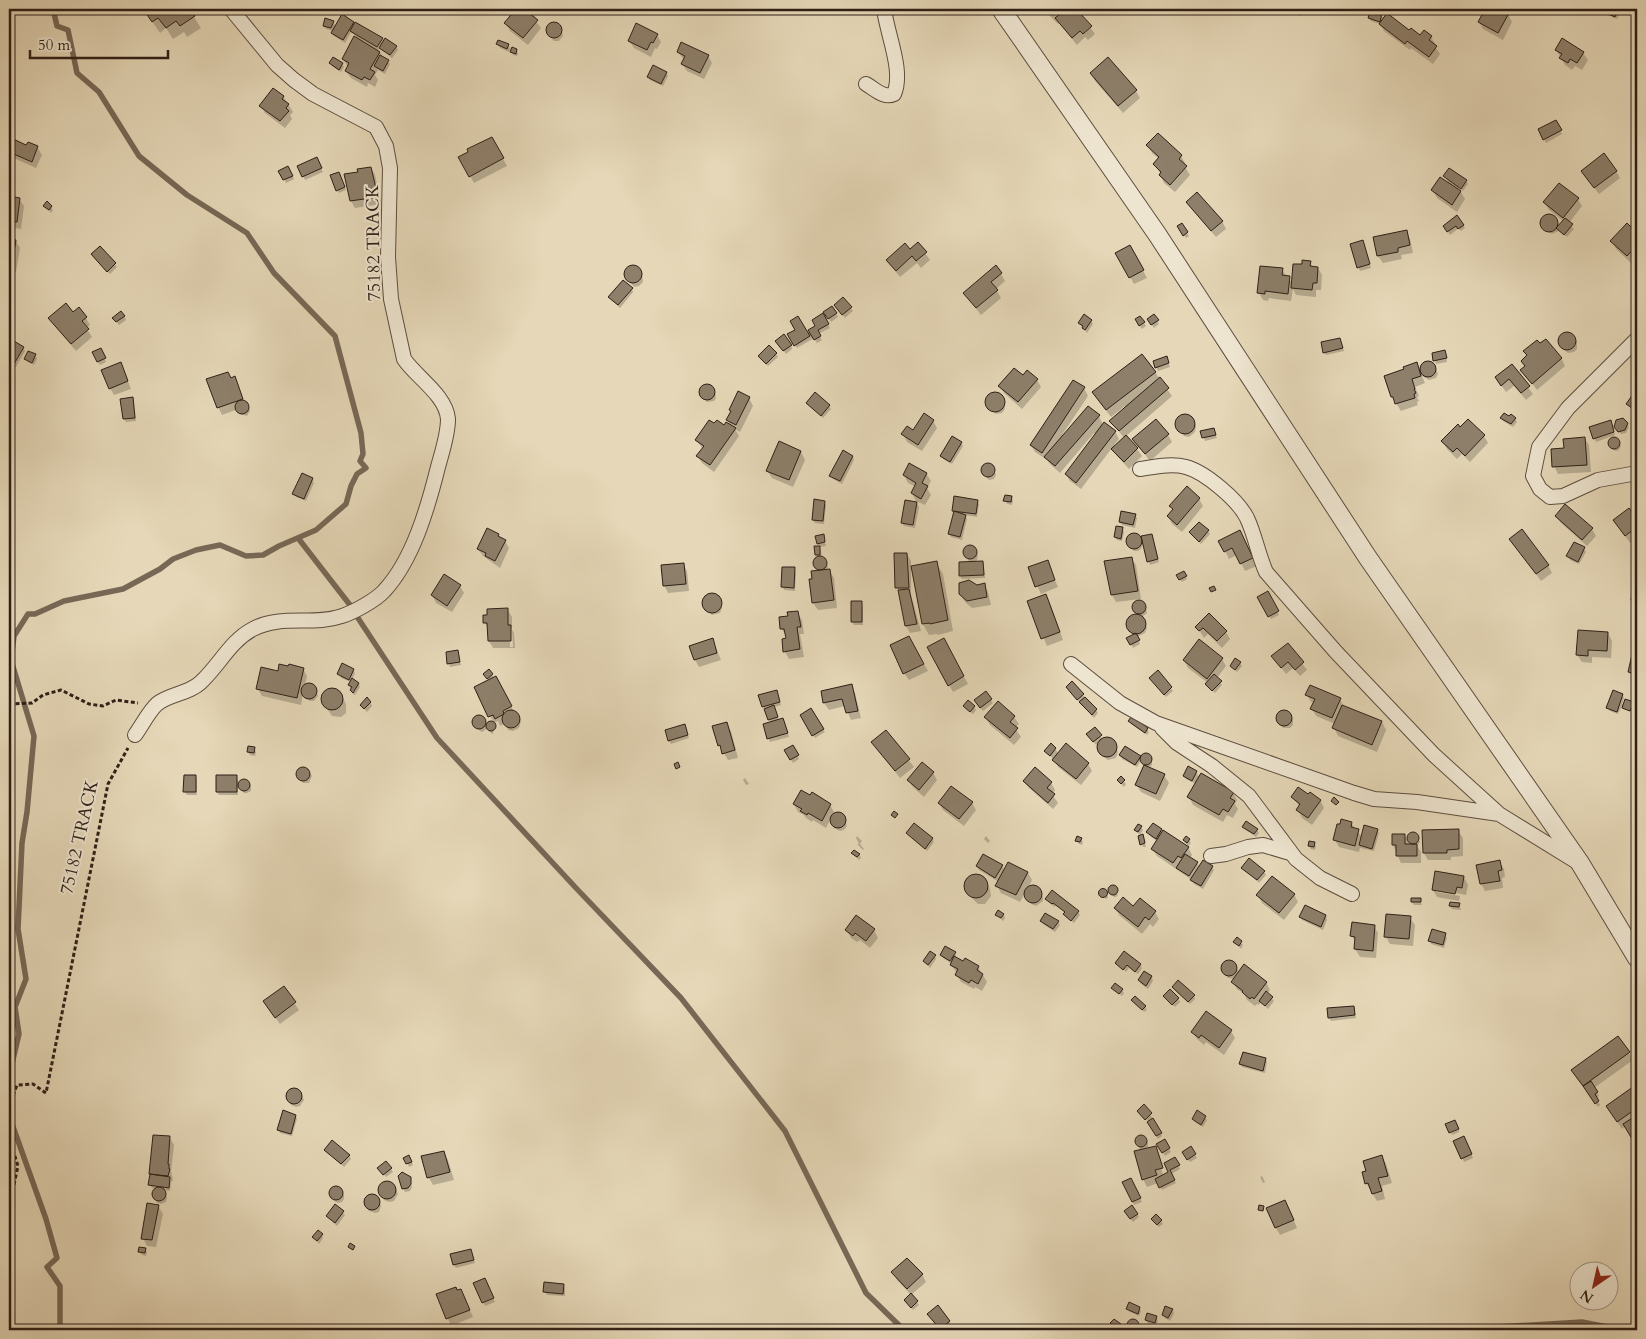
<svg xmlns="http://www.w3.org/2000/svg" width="1646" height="1339" font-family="Cardo,serif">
  <rect width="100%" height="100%" fill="#e5d7b7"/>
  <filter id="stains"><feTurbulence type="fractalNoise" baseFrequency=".004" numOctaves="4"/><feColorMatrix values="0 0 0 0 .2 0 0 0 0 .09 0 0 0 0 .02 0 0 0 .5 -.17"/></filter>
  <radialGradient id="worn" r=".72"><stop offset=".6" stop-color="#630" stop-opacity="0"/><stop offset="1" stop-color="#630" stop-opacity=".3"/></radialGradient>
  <path fill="#0003" d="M9,9h4l-4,6z
    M144,9h45l12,19 -14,9 -3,-5 -11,7 -7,-11 -6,5z
    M517,9h12l3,2 4,7 -1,2 6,8 -13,17 -18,-14 -4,-8z
    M1043,9h32l15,18 5,7 -7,6 -3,-3 -8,8 -18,-22 -1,1z
    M1285,9h19l-4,7z
    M1486,9h12l10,5 4,8 -9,18 -20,-11 -4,-7z
    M1596,9h17l4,2 2,3 -2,5 -5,-2 -2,-3 -1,2z
    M1381,14l3,5 36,18h11l4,7 -1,1 6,9 -7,10 -22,-16 -1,2 -26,-19 -4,-7 -9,-3 -2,-3z
    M333,22l3,5 17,-5 2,3 27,14 2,4 12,3 2,4 -6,8 -9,-7 -3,-4 -2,4 12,13 -5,10 -7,-4 -3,5 3,5 -3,7 -7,-4 -1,4 -16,-9 -5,-7 2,-4 -5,-8 13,-23 -5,-4 -6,11 -11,-7 -2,-3 1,-2 -7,-2 -2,-3z
    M550,24h6l6,7 1,5 -4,5h-5l-6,-7 -1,-6z
    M657,35l4,7 -4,7 -2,-1 -4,9 -17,-9 -5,-7z
    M498,44l10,1 4,6 4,-1 2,4 -1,2 -4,-1 -3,-6 -1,3 -9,-4z
    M1556,50l27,3 5,7 -6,10 -7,-4 -3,4 -7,-5z
    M678,52l30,4 4,7 -8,16 -17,-8 -5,-7 2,-4z
    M333,59l9,5 2,3 -3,5 -9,-6 -1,-3z
    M666,73l2,3 -5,10 -13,-6 -2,-3z
    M1091,74l45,17 4,7 -17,15 -28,-32z
    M283,96l10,16 -3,3 2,4 -7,9 -20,-15 -4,-7z
    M1555,121l7,13 -16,9 -7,-13z
    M9,138l18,9h10l5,8 -6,13 -27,-12z
    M492,139l15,27 -33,17 -14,-25z
    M1148,146l33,10 4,7 -1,2 6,10 -15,17 -11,-9 -4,-8 1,-1 -7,-10 5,-5 -7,-6z
    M318,162l5,10 -18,8 -6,-13z
    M288,168l6,11 -8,4 -6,-12z
    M371,168l4,7 6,29 -26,4 -4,-7 8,-28z
    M1616,171l4,7 -21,16 -12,-16z
    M1445,176l21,5 2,3 -5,7 -5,-4 7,12 -8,13 -20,-14 -4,-7 16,-7z
    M341,177l5,13 -7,3 -2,-3z
    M9,198l10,1 5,7 -3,23 -12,-2z
    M1578,199l4,7 -13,17 5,6 -7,8 -8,-6 -7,3 -7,-4 -3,-9 2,-4 5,-2 5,1 6,10 3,-5 -14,-11 -5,-8z
    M1188,202l34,19 4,8 -10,8 -24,-28z
    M45,206l6,1 2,3 -2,3z
    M1181,224l8,12 -3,2 -8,-11z
    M1463,225l2,3 -4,3 -2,-3 -9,7 -6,-9z
    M1637,227v30l-6,6 -15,-14 -4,-8 22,-10z
    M1406,232l4,7 3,14 -12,2 1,4 -19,4 -5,-7z
    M9,240l7,1 4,7 -4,24 -7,-2z
    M1363,242l8,26 -11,3 -9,-26z
    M918,243l12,17 -9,8 -4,-5 -17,14 -13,-16 22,-10z
    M1130,246l17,32 -13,6 -17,-31z
    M100,247l17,20 -7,7 -16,-16z
    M1310,262l3,6h5l4,7 -1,15h-5v7l-20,-2 -3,-6 -2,12 -22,-3 -1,3 -5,-1 -4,-7 23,-23 11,14 10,-18z
    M630,267h5l7,7 1,8 -4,4 -5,1 -8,-9v-8z
    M1001,274l4,7 -9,8 5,9 -20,17 -17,-22z
    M632,289l1,3 -13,16 -11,-11z
    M835,306l16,2 2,3 -8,7z
    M836,313l2,4 -7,5 -4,-6z
    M73,314l13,4 4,7 -4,3 6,9 -16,14 -22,-26 -4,-7z
    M822,315l8,13 -12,6 4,6 -5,3 -3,-5 -17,10 -8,-13 7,-5 11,3 10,-6z
    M124,316l2,4 -7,5 -3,-4z
    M1154,316l5,8 -5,4 -6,-9z
    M1140,317l6,9 -4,3 -6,-9z
    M1091,321l2,3 -6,9 -8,-10z
    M1564,334h5l8,8v7l-3,3 -6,1 -4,-3 -3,-4 -1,-8z
    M1340,339l4,12 -18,4 -2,-3z
    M14,343l9,5 2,3 -9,16 -7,-4v-12z
    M779,344l12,1 1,4 -6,5z
    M101,350l5,12 -6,3 -2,-3z
    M776,354l2,3 -10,9 -7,-7z
    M1433,354l13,1 1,7 -11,2z
    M35,355l2,4 -3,6 -6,-3 -2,-3z
    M1561,358l4,8 -28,24 -15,-20 4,-3z
    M1168,361l2,6 -12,4 -4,-9z
    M1426,362h5l3,3 4,9 -2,4 -7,2 -7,-4 3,7 -10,4 4,9 -2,1 2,4 -2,1 1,3 -17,6 -9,-14 13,-27 11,-7 7,11 -1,-7z
    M1512,366l21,28 -7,6 -12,-14 -8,6 -5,-7z
    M124,371l7,18 -17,6 -4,-7z
    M1155,372l17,24 -47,41 12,12 5,7 -13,13 -12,-13 -5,-8 -31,41 -11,-8 -4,-7 30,-39 -2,-2 -34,40 -10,-9 -3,-4 -12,-8 -4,-7 53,-57 4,8 -26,39 1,1 36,-20 4,9 12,6 4,8 -5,6 1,1 9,-8 -13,-17 15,-13 -1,-2 -14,11 -13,-17z
    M231,379l7,6 6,17 5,6 1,3 -3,5 -7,-2 -2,-5 -16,6 -4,-8z
    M1037,380l4,7 -19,22 -18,-16 -4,-7z
    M707,386l6,2 2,4 1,6 -2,3 -7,1 -5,-7 -1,-4 2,-4z
    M1636,392l1,14 -3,5 -6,-7z
    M992,393l6,1 6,7 1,8 -3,4 -6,1 -9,-9 -1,-6z
    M132,398l2,4 2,19 -10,1 -2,-3z
    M749,398l4,8 -13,26 -5,-3 4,7 -25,36 -12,-9 -4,-7 5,-7 -7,-9 18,-15 17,1 -4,-6z
    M807,403l22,3 2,3 -8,9z
    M1184,416l6,1 6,9 -1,6 -6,5 -5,-1 -8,-11 2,-5z
    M1502,418l13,1 2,3 -4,5 -10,-6z
    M933,421l4,7 -15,23 -15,-9 -4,-8 11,-2z
    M1612,424l3,11 -19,7 -2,-4z
    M1627,424l2,3 -3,6 -5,1 -4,-4z
    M1460,428l24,8 4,7 -18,19 -8,-8 -5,5 -10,-10 -4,-7z
    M1202,432l13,1 2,5 -12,3z
    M1168,435l4,7 -22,19 -17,-22z
    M1584,438l5,7 2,27 -33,2 -4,-8 12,-17z
    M1614,438l3,1 4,7 -2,4 -3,1 -4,-2 -3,-7 1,-2z
    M779,443l22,9 4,8 -12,27 -21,-9 -5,-8z
    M961,443l2,3 -11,18 -9,-5 -2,-3z
    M853,457l1,3 -12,24 -9,-5 -2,-3z
    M990,465l3,3 3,7 -2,4 -5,1 -4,-4 -3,-7 3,-3z
    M926,473l5,8 -4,7 4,7 -6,10 -9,-4 -4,-8 4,-6 -8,-4 -4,-8z
    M312,479l2,4 -8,18 -10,-4 -2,-3z
    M1011,497l2,4 -1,4 -5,-1 -2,-4z
    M1199,499l4,7 -21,26 -10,-8 -4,-8 5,-6 -2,-4z
    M977,501l2,3 -2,13 -12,-2 2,4 -5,21 -11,-3 -2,-3 6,-21 -2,-2z
    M824,502l2,3 -2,19 -9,-1 -2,-3z
    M917,503l2,4 -4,21 -11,-2 -2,-3z
    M1629,510l8,11v17l-7,5 -16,-23z
    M1135,515l2,3 -2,10 -13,-3 -2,-3z
    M1556,516l36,13 4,7 -9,10 -26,-23z
    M1122,528l2,4 -2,9 -5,-1 -2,-3z
    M1208,531l2,3 -9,10 -10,-11z
    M498,535l2,3 5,3 4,7 -9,20 -17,-12 -5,-7z
    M1133,535l4,1 6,8 -2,5 -3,2h-4l-7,-9 1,-4z
    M823,536l3,10 -6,1 -2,-3z
    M1153,538l6,24 -9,3 -1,-4z
    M1244,539l13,27 -12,5 -8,-16 -8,4 -4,-8z
    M1510,539l38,26 4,8 -11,8z
    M819,547l2,3 1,8 5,5 1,4 -1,3h2l5,8 3,30 -19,2 -5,-7 8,-32 -5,-7 -2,1 2,4 -2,-4 1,-6 2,-2 -1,-2z
    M968,547l5,1 5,7 -1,5 -3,3h8l2,3 1,12 -23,1 -2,-4 10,-12 -6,-10v-4z
    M1584,548l2,4 -7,12 -9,-4 -2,-4z
    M896,554h11l4,7v6l25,-4 7,11 10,57 -15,4 -1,-1 -8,1 -6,-11 -10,-55 -2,1v25l10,36 -11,2 -4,-7 -6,-33 -3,-5z
    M1131,558l5,7 5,34 -25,3 -4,-7 -6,-33z
    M1047,562l11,25 -17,7 -12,-26z
    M683,564l4,7 2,20 -21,2 -4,-8z
    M794,569l2,3 -1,19 -11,-1 -1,-3z
    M1183,572l4,7 -5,3 -4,-7z
    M1636,577h1v31l-5,-8z
    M984,585l4,7 3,13 -19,3 -7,-6 -5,-8 16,-8z
    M460,586l4,7 -12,19 -16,-9 -4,-8z
    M1268,593l11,22 -8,4 -12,-21z
    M715,595l4,4 3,9 -2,5 -8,2 -4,-3 -5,-9 4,-7z
    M1046,596l4,7 13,37 -16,6 -18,-44z
    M861,602l2,4v19h-9l-2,-4z
    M1137,602l7,2 2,4 1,5 -5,4 5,11 -2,5 -8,4 3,7 -7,4 -5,-10 7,-3 -4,-3 -4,-10 3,-4 7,-3 -3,-5v-5z
    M507,609l5,8v11l-3,-2 1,21h3l-1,-17 2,3 1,15h-22l-4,-7v-11l-4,-7z
    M797,612l5,8 2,14h-4l4,23 -15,2 -4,-7 2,-13 -5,-10 8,-12z
    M1209,615l17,17 4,7 -8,9 -14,-14 -4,4 -7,-11z
    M1608,633l4,8 -1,17 -19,-1v6l-10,-1 -5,-7z
    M712,639l9,21 -22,7 -4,-7z
    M943,640l25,44 -15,8 -25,-44z
    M1288,644l19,26 -7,6 -7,-8 -7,6 -13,-17z
    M914,646l14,25 -19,9 -5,-7z
    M457,652l4,13 -11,2 -1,-3z
    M1634,652l3,1v27l-3,-1 -5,-7z
    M1222,659l4,7 -9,12 5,7 -7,8 -6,-6 -1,-4 -20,-15 -4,-8z
    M1240,663l2,3 -5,6 -6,-6z
    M303,669l4,7 -2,11 4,-3 4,2 5,10 -4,5h-4l-3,-2 -4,-6 -2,12 -39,-9 -4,-7 21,-17z
    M353,670l2,3 -3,7 7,4 1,3 -5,8 -2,-1 -4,-9 2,-3 -10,-4 -2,-4z
    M489,670l5,8h1l20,35 6,8 -2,7 -6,3 -5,-1 -3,-7 -5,3 -2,-5 -4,2 -1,11 -2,-1 -3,-5 -6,4 -5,-3 -2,-3v-7l5,-2 3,1 3,7 4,-3 4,1 -4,-7 -1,-35 -5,-7z
    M1158,672l15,19 -7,6 -14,-16z
    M1072,683l24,27 2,3 -4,5 -25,-27 -2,-3z
    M851,686l4,7 6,25 -10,2 -6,-14 -16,4 -5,-7z
    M334,689l8,7 4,8v9l-5,4 -9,-1 -9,-13v-7l4,-5z
    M776,691l5,14 -7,2 5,14 6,2 4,14 -19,5 -6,-17 7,-2 -8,-16z
    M986,693l7,10 -10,8 -6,-7z
    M1307,695l33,4 4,8 38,15 4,8 -9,22 -39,-16 -4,-8 1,-4 -19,-8 -4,-8 2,-5 -3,-1z
    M1622,695l2,3 -2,6 11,-1 2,3 -2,5 -9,-3v2l-2,-4 -4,8 -8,-3 -2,-3z
    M370,702l2,4 -5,6 -6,-7z
    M974,707l2,3 -3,4 -7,-5z
    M810,710l15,22 -10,6 -14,-23z
    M1281,711l7,1 5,8v5l-3,3h-7l-5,-7 -1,-4z
    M1014,717l5,7 -4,4 6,9 -7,8 -24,-20 -4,-7z
    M1129,721l18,8 2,3 -2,3 -16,-11z
    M726,724l5,7 7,27 -10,2 -9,-15z
    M686,729l3,9 -18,6 -2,-3z
    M1095,729l8,11 7,-1 4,3 4,10 -2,6 -8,2 -7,-5 -3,-4v-8l-2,2 -6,-8z
    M886,732l28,35 -14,11 -27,-35z
    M793,747l6,12 -6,4 -7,-13z
    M254,748l2,4 -1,4 -5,-1 -2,-3z
    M1125,748l15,9 7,-3 5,7v4l-3,3 15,7 5,8 -9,18 -19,-9 -5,-8 9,-18 -4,-6 -4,7 -15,-8 -2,-4z
    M1055,749l4,5 29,10 4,7 -11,14 -23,-18 -4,-7 -8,-9z
    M301,768l6,1 5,7 -3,7h-6l-6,-8 1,-4z
    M1189,768l7,4 4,6 33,14 4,8 -2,4 3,5 -5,9 -6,-3 -4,7 -30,-17 -4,-8 7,-13 -10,-5 -2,-3z
    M933,773l4,7 -13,17 -11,-10 -5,-7z
    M236,776l2,4v15h-19l-2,-3z
    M196,777l1,3v15h-10l-2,-3z
    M745,778l4,6 -3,1 -3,-5z
    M1121,778l5,6 -2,3 -6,-7z
    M242,780l6,2 3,4v5l-4,2h-3l-6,-8z
    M1024,781l27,2 4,7 -3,4 6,9 -5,6 -24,-21z
    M1308,796l12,4 4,8 -12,17 -10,-7 -4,-8 2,-3 -8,-10z
    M939,803h33l4,7 -12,16 -21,-16z
    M794,804l36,1 5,9 6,-1 3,4 3,9 -3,4 -4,1 -6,-3 -4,-8 -4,8 -13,-8 -1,2 -6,-4 -2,-3 -6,-3z
    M1351,823l11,14 15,-7 2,3 -5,18 -14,-3 -1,4 -20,-5 -4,-7z
    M915,825l17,14 2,3 -7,9 -17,-15 -2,-3z
    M1141,827l2,3 -3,5 -5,-5z
    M1244,827l13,3 2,3 -3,4 -10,-7z
    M1161,830l2,3 25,14 4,8 -2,3 7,5 3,5 12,-1 2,3 -11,19 -9,-5 -2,-4 -35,-24 -5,-7 5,-8 -7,-5 -2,-4z
    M1424,831h34l5,7v18l-12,1v3h-23l-4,-7z
    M1412,833l4,2 4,7 -3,4 4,6v11h-20l-8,-18v-10h11l5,8 -1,-6z
    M857,836l5,5 -2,3 4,5 -1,1 -6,-6h2l-3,-6z
    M986,836l4,5 -2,2 -4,-4z
    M1143,836l3,11h-3l-1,-3z
    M1081,839l2,3 -1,3 -3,-1 -2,-3z
    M1184,840h5l2,3 -3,4z
    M1314,843l2,3 -1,4 -4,-1 -2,-3z
    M853,854h6l2,4 -2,2z
    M1499,862l5,7 1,8 -3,1 1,10 -18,3 -4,-7z
    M977,866h25l3,5 23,2 4,7 -4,8 6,-2 4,2 5,9v4l-7,5 -5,-2 -6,-11 -5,9 -19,-9 -4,-7 2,-4 -20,-12z
    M1243,868l21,4 2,3 -7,8z
    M973,876h7l5,5 5,8 1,7 -6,8h-7l-7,-7 -5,-8 1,-10z
    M1464,877l4,8 -2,10 -30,-6v3l24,4 -1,5 -22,-4 -4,-7z
    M1112,886h2l4,9 -2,2h-2l-5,-6z
    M1102,890h3l2,2 1,6 -2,1 -6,-6z
    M1294,894l4,8 -14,18 -22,-17 -4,-8z
    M1046,899l32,13 2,3 -6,8 -7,-5 -2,-4 1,-1 -10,-8 -2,2z
    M1420,900l2,5h-8l-2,-3z
    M1459,904l2,6 -9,-1 -2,-3z
    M1305,906l21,10 1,4 -4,10 -21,-10 -2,-3z
    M1115,908l40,4 4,7 -6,8 -3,-3 -8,10 -23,-19z
    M1003,914l2,4 -2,3 -6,-6z
    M1410,918l5,7 -2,21 -23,-2 -4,-7z
    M1041,921l17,1 2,3 -5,7 -12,-8z
    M1374,926l4,7 -2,25 -16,-1 -5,-8 1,-6 -4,-7z
    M847,930h27l4,8 -8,10 -10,-8 -3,2 -6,-4z
    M1445,934l2,4 -3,10 -13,-4 -1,-3z
    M1237,939l6,6 -2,4 -6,-7z
    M955,953l1,3 -1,2 23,9 9,15 -5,9 -7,-4 -1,2 -13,-7 -4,-7v-2l-6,-8 1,-1 -9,-6 -2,-3z
    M935,956l1,3 -6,9 -6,-7z
    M1227,962l7,2 5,9 27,9 4,8 -3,4 7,7 -6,8 -7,-7 -2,3 -2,-1 -2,2 -8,-6 -3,-6 -7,-5 -4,-7 2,-3 -7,-1 -5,-7 1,-7z
    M1116,963l24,2 2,3 -4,6 -9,-6 -3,4z
    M1144,973l8,4 1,4 -5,8 -7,-5 -2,-4z
    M283,987l16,23 -19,14 -12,-16z
    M1113,988l9,2 2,3 -2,3z
    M1175,990l19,6 1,3 -5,5z
    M1165,996l13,2 2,4 -5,5z
    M1133,1000l12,6 2,4 -3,2z
    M1354,1007l2,11 -25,3 -2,-3z
    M1231,1031l4,7 -11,17 -18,-13 -2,3 -7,-6 -4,-7z
    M1629,1053l4,7 -39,28 5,8 -3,2 4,7 -2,2 -21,-30z
    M1265,1059l2,3 -2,11 -23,-6 -2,-3z
    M1637,1086v60l-12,-20 -3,3 -15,-22z
    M296,1089l4,2 4,9 -4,6 -4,1 -5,-2 -4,-11 2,-3z
    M1138,1111l12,3 12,22 -4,3 -10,-18z
    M295,1116l2,3 -5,17 -12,-3 -2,-4z
    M1205,1117l2,3 -4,7 -8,-5 -2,-3z
    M1459,1130v2l-7,3 -1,-2z
    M1140,1136h3l5,7v4l-4,3 12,-2 3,6h-2l6,21 7,-3 -5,-8 10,-5 5,10 -9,5 5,9 -14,7 -4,-7 -11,4 -4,-8 -2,-28 -5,-9v-3z
    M170,1138l4,7 -3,26 2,9 -2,2 -1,9 -7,-1 4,7 -1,5 -5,2 -4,-1 -4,-10 4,-4 -5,-1 -2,-3 1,-11z
    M1164,1140l7,12 -6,4 -7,-12z
    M1455,1141h11l7,17 -9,4z
    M1190,1148l7,10 -7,4 -6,-10z
    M325,1150l24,5 2,4 -7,8z
    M444,1153l4,7 6,20 -21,5 -4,-7 -6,-21z
    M409,1156l4,9 -4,2 -4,-9z
    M1382,1156l4,8 6,19 -10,3 3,13 -8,2 -11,-18 1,-11z
    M386,1162l7,10 -7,5 -5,-6z
    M1262,1176l3,6 -2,1 -3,-6z
    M410,1178l2,9 -2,4 -5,1 -2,-4z
    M1131,1179l11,23 -8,3 -10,-22z
    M389,1182l5,3 4,9 -4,7 -5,1 -5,-2 -5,-11 3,-5z
    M333,1188h4l7,7v4l-2,3 -4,1 -5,-3 -2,-4 -1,-3z
    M372,1196l4,2 5,8 -2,6 -4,1 -6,-2 -4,-8 3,-6z
    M158,1206l5,8 -7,33 -9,-1 -4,-8z
    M335,1206l10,9 -8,11 -10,-10z
    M1289,1209l8,19 -17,7 -4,-7z
    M1127,1214h10l2,3 -6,5z
    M1161,1221l2,3 -4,3 -5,-5z
    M322,1235l1,3 -4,6 -6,-7z
    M145,1249l2,4 -1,3 -4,-1 -2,-3z
    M471,1251l4,12 -19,5 -2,-3z
    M893,1273l29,1 4,8 -15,13 8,10 -6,5 -6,-7 4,-8 -14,-15z
    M486,1282l9,20 -10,4 -10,-23z
    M564,1285l1,3v8l-18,-1 -2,-3z
    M461,1290l12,27 -22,9 -13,-31z
    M1139,1308l2,3 -2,5 -9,-4 -2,-3z
    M1172,1310l2,3 -4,8 -5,-3 -2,-3z
    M931,1317l18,4 2,4 -7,5h-3z
    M1156,1317l2,4 -2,5 -8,-2 -2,-4z
    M1135,1321l6,8v-2l6,3h-17l-2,-6 2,-2z
    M1112,1323l8,2 2,3 -3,2z"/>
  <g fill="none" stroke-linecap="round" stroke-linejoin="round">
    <path stroke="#776856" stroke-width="5.5" d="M53,9l4,17 11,4 9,43 22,19 40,64 48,39 60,38 27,40 61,63 26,97 2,21 -3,7 6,7 -9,6 -6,12 -5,18 -30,26 -37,16 -16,9 -17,1 -26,-11 -24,5 -23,9 -13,10 -37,20 -59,12 -29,13h-7l-14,22 -3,24 23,76 -7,76 -5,31 -4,86 8,50 -11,28 4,27 -7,30 -2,40 2,20 34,95 11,39 -10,9 13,19v44
      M298,538l52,67
      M356,615l81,123 139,150 105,110 104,133 81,162 38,37
      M1446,1330l136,-8 41,8"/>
  </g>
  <path fill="#8d7f6a" stroke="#2e1f16" d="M143,9h47l5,7 -15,10 -4,-5 -10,7 -8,-10 -6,4z
    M516,9h15l2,1 -3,4 8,6 -15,18 -19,-15z
    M1062,9h14l16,17 -9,8 -3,-3 -8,7 -17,-20 9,-7z
    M1485,9h16l8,4 -11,20 -20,-11z
    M1611,9l7,1 -3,7 -7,-3z
    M1370,12l7,2v-2l5,1 -2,9 -12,-4z
    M1387,13l22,17 2,-2 9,7 4,-5 8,6 -3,4 8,6 -8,11 -22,-16 -2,3 -26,-20z
    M342,14l12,8 -11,18 -12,-7z
    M325,18l9,3 -3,7 -8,-2z
    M355,22l28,16 -6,9 -27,-16z
    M546 30a8 8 0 1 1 16 0a8 8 0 1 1-16 0Z
    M636,23l22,11 -5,9 -2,-1 -4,8 -19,-9z
    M354,36l26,16 -10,17 5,3 -5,8 -6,-3 -2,3 -17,-9 4,-8 -7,-4z
    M385,38l12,8 -7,9 -11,-7z
    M1562,38l22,14 -7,11 -7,-4 -2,4 -9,-5 3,-4 -7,-4z
    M498,40l11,4 -2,5 -11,-5z
    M681,42l28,13 -9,18 -19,-9 4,-8 -8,-4z
    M512,47l5,2 -1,5 -6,-2z
    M380,55l9,5 -6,11 -9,-5z
    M333,57l10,6 -4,7 -10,-7z
    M1108,57l29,33 -19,16 -28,-33z
    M653,65l14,7 -6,12 -14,-7z
    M273,88l11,8 -2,3 7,5 -3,4 3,3 -9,10 -21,-15z
    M1556,120l6,10 -19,10 -5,-11z
    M1158,133l24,22 -3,4 8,7 -17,19 -11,-10 2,-3 -8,-8 6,-7 -13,-12z
    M9,137l17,8 2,-3 10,4 -6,16 -23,-10z
    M492,137l12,21 -35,19 -11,-20 10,-5 -1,-3z
    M1604,153l13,18 -23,17 -13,-17z
    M317,157l5,11 -20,9 -5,-11z
    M288,166l5,10 -10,4 -5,-9z
    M371,167l7,30 -28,4 -6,-27 14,-2 -1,-3z
    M1449,168l18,12 -6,9 -18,-13z
    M339,172l6,15 -9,4 -6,-16z
    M1440,177l21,14 -9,14 -21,-15z
    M1559,183l20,15 -16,20 -20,-16z
    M1197,192l26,29 -12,10 -25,-29z
    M9,196l11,2 -3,24 -8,-1z
    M47,201l5,5 -3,4 -6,-4z
    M1540 223a9 9 0 1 1 18 0a9 9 0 1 1-18 0Z
    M1457,215l7,10 -6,4 -2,-3 -9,6 -4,-6z
    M1565,218l8,6 -9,11 -8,-7z
    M1182,223l6,9 -5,4 -6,-10z
    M1627,223l6,6 4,-4v20l-10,11 -17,-15z
    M1407,230l3,15 -12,3v4l-21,4 -4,-19z
    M9,238l7,2 -4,25 -3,-1z
    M1363,240l7,24 -13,4 -7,-24z
    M918,242l9,10 -11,9 -4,-5 -16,15 -10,-11 19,-17 5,6z
    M1130,245l14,25 -15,8 -14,-25z
    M100,246l16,17 -9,9 -16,-18z
    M1302,260l9,1 -1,5 8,1 -1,16h-4l-1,7 -21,-2 2,-24h9z
    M624 274a9 9 0 1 1 18 0a9 9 0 1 1-18 0Z
    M996,265l6,8 -11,9 7,8 -22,18 -13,-15z
    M1260,266l23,2 -1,7 8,1 -2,18 -23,-3v3l-8,-1z
    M623,280l10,8 -15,17 -10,-8z
    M843,297l9,10 -10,8 -8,-10z
    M66,303l7,9 6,-5 8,10 -5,4 7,8 -18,15 -23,-26z
    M832,306l5,7 -9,6 -5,-7z
    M121,311l4,5 -9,6 -4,-4z
    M823,313l6,11 -11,6 3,6 -7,4 -6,-10 7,-4 -3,-6z
    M1084,314l8,6 -7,10 -3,-2 1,-2 -5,-3z
    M1154,314l5,6 -8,5 -4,-6z
    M798,316l12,20 -16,10 -7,-12 8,-4 -5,-9z
    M1140,316l5,6 -6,4 -4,-7z
    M1558 341a9 9 0 1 1 18 0a9 9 0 1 1-18 0Z
    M784,334l8,11 -9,6 -8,-10z
    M1340,338l3,10 -20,5 -2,-11z
    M1546,339l16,19 -30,26 -12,-14 5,-4 -4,-5 6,-6 -4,-4 14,-11 3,3z
    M14,341l10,6 -10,17 -5,-2v-13z
    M769,345l8,8 -11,11 -8,-8z
    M101,348l5,10 -9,4 -5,-10z
    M1445,350l2,8 -14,3 -1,-8z
    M28,351l8,3 -4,9 -8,-4z
    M1142,354l14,18 -50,38 -14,-18z
    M1167,356l2,7 -14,5 -2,-7z
    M1420 369a8 8 0 1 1 16 0a8 8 0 1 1-16 0Z
    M121,362l7,19 -19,8 -8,-19z
    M1417,362l4,14 -9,3 3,10h-1l2,4 -2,1 1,4 -20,6 -2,-7h-2l-7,-21 20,-7 -1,-2z
    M1512,364l18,22 -9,7 -12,-14 -8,7 -6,-9z
    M1014,368l9,7 4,-5 11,9 -20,23 -20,-16z
    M228,372l3,6 4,-2 8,23 -26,9 -11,-29z
    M1160,377l9,11 -50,43 -10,-10z
    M1073,380l12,7 -43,66 -12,-8z
    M699 392a8 8 0 1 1 16 0a8 8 0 1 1-16 0Z
    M1636,390l1,11 -5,7 -6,-4z
    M738,391l12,6 -14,28 -10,-5 5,-9 -2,-1z
    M815,392l15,13 -9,11 -15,-13z
    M985 402a10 10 0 1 1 20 0a10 10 0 1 1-20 0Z
    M133,397l2,21 -12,1 -3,-20z
    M235 407a7 7 0 1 1 14 0a7 7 0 1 1-14 0Z
    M1088,406l12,9 -45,51 -11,-9z
    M924,413l10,7 -16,25 -17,-11 6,-8 6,4z
    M1504,413l5,3 2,-2 5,4 -5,6 -11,-6z
    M1175 424a10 10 0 1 1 20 0a10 10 0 1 1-20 0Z
    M1623,418l5,5 -3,7 -7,2 -4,-5 2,-7z
    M1156,419l13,15 -24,20 -13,-15z
    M1468,419l17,16 -20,21 -8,-8 -4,4 -12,-11 17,-17 2,3z
    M709,420l5,3 3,-3 7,5 2,-3 10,6 -26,37 -14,-9 8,-10 -9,-6z
    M1611,420l3,12 -21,7 -4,-12z
    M1104,422l12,9 -40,52 -11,-9z
    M1214,428l2,7 -14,3 -2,-7z
    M1126,435l12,13 -14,14 -13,-13z
    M952,436l10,6 -12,20 -10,-6z
    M1608 443a6 6 0 1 1 12 0a6 6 0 1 1-12 0Z
    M1585,437l2,28 -35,2 -1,-18 13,-1 -1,-9z
    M779,441l22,10 -12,29 -23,-9z
    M843,450l10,6 -13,25 -11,-5z
    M981 470a7 7 0 1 1 14 0a7 7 0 1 1-14 0Z
    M909,463l18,10 -5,10 6,3 -7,13 -10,-6 5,-10 -13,-8z
    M302,473l11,5 -9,21 -12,-5z
    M1187,486l13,12 -23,27 -10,-9 6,-7 -4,-3z
    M1005,495l7,1 -1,6 -8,-1z
    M954,496l24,4 -2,14 -24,-3z
    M814,499l11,2 -2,20 -11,-1z
    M905,500l12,2 -4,23 -12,-2z
    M1565,504l28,24 -11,12 -27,-24z
    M1629,508l8,11v8l-12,9 -12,-16z
    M954,511l12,4 -6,22 -12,-3z
    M1121,511l15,3 -3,11 -14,-3z
    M1199,522l10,8 -10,12 -10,-10z
    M1116,526l7,1 -2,12 -7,-2z
    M487,528l12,6 -1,2 8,4 -11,21 -10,-5 1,-3 -9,-4z
    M1522,529l27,36 -13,9 -27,-35z
    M1240,530l13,28 -13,6 -8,-16 -8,4 -6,-11z
    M1126 541a8 8 0 1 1 16 0a8 8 0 1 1-16 0Z
    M824,534l1,8 -8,2 -2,-8z
    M1152,534l6,25 -11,3 -6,-26z
    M1574,542l11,5 -7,15 -12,-6z
    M963 552a7 7 0 1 1 14 0a7 7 0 1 1-14 0Z
    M814,546h6v9h-5z
    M894,553h13l2,35h-14z
    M813 563a7 7 0 1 1 14 0a7 7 0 1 1-14 0Z
    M1132,557l6,34 -27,4 -7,-34z
    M1048,560l7,20 -20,7 -7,-20z
    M937,561l11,59 -18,4v-1l-8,1 -11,-58z
    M983,561l1,14 -25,1v-14z
    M684,563l2,21 -23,2 -2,-21z
    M782,567h13l-1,21 -13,-1z
    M830,569l4,31 -22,3 -3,-24h3l-1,-8z
    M1184,571l3,5 -8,4 -3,-5z
    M444,574l17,11 -14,21 -16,-11z
    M1635,576h2v25l-6,-1z
    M969,580l8,5 8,-2 2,14 -20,4 -8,-7v-11z
    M1214,586l2,4 -5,2 -2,-4z
    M909,589l8,35 -12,2 -7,-36z
    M1268,591l11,20 -11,6 -11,-20z
    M702 603a10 10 0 1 1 20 0a10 10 0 1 1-20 0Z
    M1046,594l14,38 -19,7 -14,-38z
    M1132 607a7 7 0 1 1 14 0a7 7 0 1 1-14 0Z
    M851,601h11v21h-11z
    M508,608v17h3v16h-23l-1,-18h-4v-8h4v-6z
    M798,611l3,16h-4l3,22 -17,3 -1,-13 4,-1 -2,-9h-4l-1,-12 9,-1 -1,-4z
    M1209,613l18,18 -10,10 -14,-13 -4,3 -4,-4z
    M1126 624a10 10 0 1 1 20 0a10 10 0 1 1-20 0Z
    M1578,630l30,2 -1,19 -19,-1v6l-12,-1z
    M1136,633l4,7 -10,5 -4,-7z
    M909,636l15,28 -21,10 -13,-29z
    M713,638l4,15 -23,7 -5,-14z
    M944,638l20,38 -16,10 -21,-39z
    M1199,639l24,19 -16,21 -24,-19z
    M1288,643l16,19 -9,8 -7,-8 -7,6 -10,-12z
    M458,650l2,12 -13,2 -1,-12z
    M1633,650l4,2v22l-9,-2z
    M1235,658l6,4 -6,8 -5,-4z
    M342,663l12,6 -5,11 -12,-6z
    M279,664l9,2 1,-2 15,4 -7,30 -41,-9 5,-22 17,4z
    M489,669l4,5 -6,5 -4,-5z
    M1158,670l14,17 -8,8 -15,-17z
    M1214,674l8,7 -10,10 -7,-7z
    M496,676l16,30 -9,5 1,3 -9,5 -2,-4 -5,2 -14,-30z
    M352,678l7,5 -6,10 -3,-3 2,-3 -4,-2z
    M1072,681l12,13 -7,6 -11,-13z
    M301 691a8 8 0 1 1 16 0a8 8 0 1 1-16 0Z
    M852,684l6,27 -12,2 -4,-14 -19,4 -2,-12z
    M1310,685l31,13 -9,20 -22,-9 5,-10 -10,-4z
    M321 699a11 11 0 1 1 22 0a11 11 0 1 1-22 0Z
    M777,690l3,12 -18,5 -4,-12z
    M1613,690l10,4 -6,18 -11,-4z
    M986,691l6,8 -12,9 -6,-8z
    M367,697l4,5 -7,7 -4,-4z
    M1085,697l12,12 -5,6 -13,-13z
    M1625,699l9,3 -4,9 -8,-3z
    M968,700l7,6 -5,6 -7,-6z
    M998,701l17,15 -5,6 8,6 -8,10 -26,-21z
    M774,705l4,12 -10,3 -4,-11z
    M1342,705l40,16 -10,24 -40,-17z
    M811,708l13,21 -12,7 -12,-21z
    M1276 718a8 8 0 1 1 16 0a8 8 0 1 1-16 0Z
    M502 719a9 9 0 1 1 18 0a9 9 0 1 1-18 0Z
    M472 722a7 7 0 1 1 14 0a7 7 0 1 1-14 0Z
    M1132,716l16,12 -3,5 -17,-12z
    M783,718l5,15 -21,6 -4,-15z
    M486 726a5 5 0 1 1 10 0a5 5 0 1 1-10 0Z
    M727,722l8,28 -13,4 -2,-9 -2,1 -6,-20z
    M685,724l3,11 -20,6 -3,-11z
    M1095,727l7,8 -9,7 -7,-8z
    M886,730l24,29 -15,12 -24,-29z
    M1097 747a10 10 0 1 1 20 0a10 10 0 1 1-20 0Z
    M1051,743l5,5 -6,8 -6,-5z
    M1066,743l23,20 -13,16 -24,-19z
    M793,745l6,10 -9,5 -6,-10z
    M248,746l7,1 -1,6 -7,-1z
    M1125,746l16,10 -6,9 -16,-10z
    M1140 759a6 6 0 1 1 12 0a6 6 0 1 1-12 0Z
    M678,762l2,5 -4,2 -2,-5z
    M922,762l12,10 -15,18 -12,-10z
    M1144,765l21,9 -9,20 -21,-9z
    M1188,766l9,5 -5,10 -9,-5z
    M296 774a7 7 0 1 1 14 0a7 7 0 1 1-14 0Z
    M1035,767l17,15 -5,6 8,6 -7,9 -25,-22z
    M1201,773l33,19 -4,6 5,3 -7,11 -5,-3 -4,6 -32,-18z
    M184,775h12v17h-13z
    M216,775h21v17h-21z
    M1121,776l4,4 -4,4 -4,-4z
    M238 785a6 6 0 1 1 12 0a6 6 0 1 1-12 0Z
    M951,786l22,16 -14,17 -21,-16z
    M1298,787l10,7 2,-2 11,8 -13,18 -12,-8 4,-6 -9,-7z
    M801,790l9,5 2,-3 19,12 -9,17 -14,-8 -1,2 -7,-4 2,-2 -9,-5z
    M1334,797l5,5 -3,3 -5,-4z
    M894,811l4,3 -3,4 -4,-3z
    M830 820a8 8 0 1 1 16 0a8 8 0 1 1-16 0Z
    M1341,819l11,3 -1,5 8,2 -4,17 -22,-6 4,-16h3z
    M1246,821l12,8 -4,5 -12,-7z
    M914,823l19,15 -8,11 -19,-16z
    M1153,823l9,6 -6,10 -10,-7z
    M1138,824l4,2 -4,6 -4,-2z
    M1364,825l14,4 -6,20 -13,-4z
    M1459,829v20l-12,1v3h-24l-1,-23z
    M1163,830l26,17 -8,11 -3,-2 -5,7 -22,-14z
    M1407 838a6 6 0 1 1 12 0a6 6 0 1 1-12 0Z
    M1143,834l2,9 -5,2 -2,-9z
    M1392,834h13v10h12v12h-21v-11h-4z
    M1077,836l5,2 -2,4 -5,-1z
    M1186,836l4,3 -3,4 -4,-3z
    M1309,841l6,1 -1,5 -6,-1z
    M854,850l6,4 -3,3 -6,-4z
    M983,854l20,11 -8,13 -19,-12z
    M1185,854l13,8 -9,14 -13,-8z
    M1249,858l16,13 -8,9 -16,-12z
    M1203,860l10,6 -12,20 -11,-6z
    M1500,860l2,10 -4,1 2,10 -20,3 -4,-19z
    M1008,862l20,10 -12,23 -21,-9z
    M1435,871l29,5 -2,12 -5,-1 -2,7 -23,-4z
    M964 886a12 12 0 1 1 24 0a12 12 0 1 1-24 0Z
    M1272,876l23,18 -16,19 -23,-18z
    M1024 894a9 9 0 1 1 18 0a9 9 0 1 1-18 0Z
    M1108 890a5 5 0 1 1 10 0a5 5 0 1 1-10 0Z
    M1098.5 893a4.5 4.5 0 1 1 9 0a4.5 4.5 0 1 1-9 0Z
    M1052,890l27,21 -8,10 -8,-7 2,-2 -12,-9 -1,1 -7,-5z
    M1123,897l10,9 7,-8 16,13 -7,9 -4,-3 -7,10 -24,-19z
    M1411,898h10v4h-10z
    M1450,902l10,1 -1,4 -10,-1z
    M1305,905l21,10 -5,12 -22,-10z
    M998,910l6,4 -3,4 -6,-3z
    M1045,913l14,8 -6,8 -13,-8z
    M1386,914l25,2 -2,23 -25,-2z
    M856,915l19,14 -9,12 -11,-8 -2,3 -8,-6z
    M1352,922l23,3 -2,26 -19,-2 1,-12 -5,-1z
    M1432,929l14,4 -3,12 -15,-4z
    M1237,937l5,4 -3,5 -6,-4z
    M945,946l11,6 -6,9 -10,-6z
    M930,951l6,4 -8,10 -5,-4z
    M1124,951l17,13 -6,8 -8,-7 -4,5 -8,-7z
    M954,956l9,5 2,-3 14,8 -2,4 6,4 -5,10 -7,-4 -2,3 -14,-8 3,-6 -8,-4z
    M1221 968a8 8 0 1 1 16 0a8 8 0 1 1-16 0Z
    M1244,964l23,18 -13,17 -2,-2 -2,2 -8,-7 1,-1 -12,-9z
    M1144,971l8,5 -6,10 -8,-6z
    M1178,980l17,15 -7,7 -16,-15z
    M1115,983l8,6 -4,5 -8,-6z
    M284,986l12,16 -21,16 -12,-17z
    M1170,989l9,9 -7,7 -9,-9z
    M1266,991l7,6 -8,9 -6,-5z
    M1135,996l11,10 -4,4 -11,-10z
    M1354,1006l1,9 -27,3 -1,-10z
    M1206,1011l26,19 -13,18 -18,-13 -2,3 -8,-6z
    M1618,1036l12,16 -47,34 -12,-16z
    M1243,1052l23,6 -3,13 -24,-7z
    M1591,1081l7,11 -3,2 4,7 -4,3 -12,-18z
    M1637,1084v24l-20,14 -11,-16z
    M286 1096a8 8 0 1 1 16 0a8 8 0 1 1-16 0Z
    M1144,1104l8,9 -7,7 -8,-9z
    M283,1110l13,5 -5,19 -14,-4z
    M1197,1110l9,6 -5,9 -9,-6z
    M1637,1115v32l-14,-23z
    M1153,1118l9,15 -6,3 -9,-14z
    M1455,1120l4,9 -10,4 -4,-9z
    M1135 1141a6 6 0 1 1 12 0a6 6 0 1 1-12 0Z
    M153,1135l17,1 -2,28h1v5h1l-2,7 -19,-2z
    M1464,1136l8,18 -11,5 -8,-18z
    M1165,1139l5,9 -8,5 -6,-9z
    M332,1140l18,15 -9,9 -17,-14z
    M1156,1146l7,22 -8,2 2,5 -15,5 -8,-29z
    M1191,1146l5,8 -9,6 -5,-8z
    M444,1151l6,21 -23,6 -6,-22z
    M409,1155l3,7 -6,2 -3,-6z
    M1382,1155l6,21 -10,2 4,13 -10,3 -4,-11 -3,1 -3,-12 4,-1 -3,-10z
    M1175,1157l5,8 -10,5 5,10 -16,8 -4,-9 13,-7 -4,-9z
    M386,1161l6,7 -9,7 -6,-7z
    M402,1172l9,5v7l-3,4 -6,1 -4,-13z
    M150,1174l20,3 -1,11 -21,-3z
    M1131,1178l10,20 -9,4 -10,-20z
    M378 1190a9 9 0 1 1 18 0a9 9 0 1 1-18 0Z
    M329 1193a7 7 0 1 1 14 0a7 7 0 1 1-14 0Z
    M152 1194a7 7 0 1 1 14 0a7 7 0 1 1-14 0Z
    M364 1202a8 8 0 1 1 16 0a8 8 0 1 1-16 0Z
    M1285,1200l9,20 -19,8 -9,-20z
    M147,1203l12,2 -7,35 -11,-1z
    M335,1204l9,7 -9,12 -9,-7z
    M1132,1205l6,9 -8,5 -6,-8z
    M1259,1205l5,1 -1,5 -5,-1z
    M1156,1214l6,6 -5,5 -6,-6z
    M318,1230l5,4 -6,7 -5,-4z
    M350,1243l5,3 -2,4 -5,-3z
    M139,1247l7,1 -1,5 -7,-1z
    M471,1249l3,11 -21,5 -3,-11z
    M907,1258l16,16 -16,15 -16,-17z
    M485,1278l9,20 -12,5 -9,-20z
    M544,1282l20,2 -1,10 -20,-2z
    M456,1287l1,3 4,-1 9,21 -24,9 -10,-25z
    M911,1293l7,8 -7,7 -7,-8z
    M1129,1302l11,5 -2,7 -12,-5z
    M938,1305l12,16 -10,8 -13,-15z
    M1165,1306l8,3 -5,9 -6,-3z
    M1147,1313l10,3 -2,7 -10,-3z
    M1127 1325a6 6 0 1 1 12 0a6 6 0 1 1-12 0Z
    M1114,1319l7,5 -4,4 -7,-5z
    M1141,1326l9,4h-12z"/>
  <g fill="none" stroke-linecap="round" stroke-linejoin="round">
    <g stroke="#5c4d3e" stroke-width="16">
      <path id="minor" d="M866,84c9,5 18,15 28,10 10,-23 -7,-60 -10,-85
        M1637,339l-69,69 -29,39 -6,29 7,13 10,8 13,-1 35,-16 39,-7
        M1140,469c14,-2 31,-6 46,-2 19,5 52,33 61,51 8,17 11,36 19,54l70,80 98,103 65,59 78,48
        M1071,664l49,39 36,20 198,70 20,6 43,3 82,12
        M1162,728l15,15 35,23 37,30 47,63 24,19 32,16
        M135,735c6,-8 14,-24 22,-31 12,-10 31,-10 43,-21 19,-17 30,-42 53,-54 28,-15 60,-3 89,-13 12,-4 34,-16 42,-25 29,-31 44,-84 54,-124 4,-15 10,-32 10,-48 -2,-24 -32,-42 -44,-60l-13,-60 -3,-42 2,-89 -4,-22 -10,-19 -63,-33 -19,-14 -17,-15 -46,-56
        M1211,856l15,-2 22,-7 15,-2 27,8"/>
    </g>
    <g stroke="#5c4d3e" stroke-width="20">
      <path id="tertiary" d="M1001,9l156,225 211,324 212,305 57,95"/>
    </g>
    <path stroke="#2e1f16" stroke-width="3" stroke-dasharray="4 2.5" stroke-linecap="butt" d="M9,704l23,-1 11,-8 18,-5 28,14 14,2 13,-6 22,3
      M9,1121l1,-17 7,-19 16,-1 13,9 62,-309 20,-36
      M9,1137l9,29 -9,42"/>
    <use href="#minor" stroke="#eee5d0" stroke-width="14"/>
    <use href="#tertiary" stroke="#eee5d0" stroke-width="18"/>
  </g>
  <g text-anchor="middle" stroke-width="4" stroke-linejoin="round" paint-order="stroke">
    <g font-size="18" fill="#2e1f16" stroke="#eee5d0">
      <text transform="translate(373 243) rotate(-91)" y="6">75182 TRACK</text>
      <text transform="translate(79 837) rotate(-77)" y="6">75182 TRACK</text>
    </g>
  </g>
  <rect width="1646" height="1339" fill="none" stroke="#e5d7b7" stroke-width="30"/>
  <rect x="10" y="10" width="1626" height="1319" fill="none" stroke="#2e1f16" stroke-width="2.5"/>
  <rect x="15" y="15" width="1616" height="1309" fill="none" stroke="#2e1f16"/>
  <g transform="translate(1594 1286) rotate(214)"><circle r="24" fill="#eee5d0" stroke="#a19686"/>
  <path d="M0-4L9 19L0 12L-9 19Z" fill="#8f2418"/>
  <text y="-8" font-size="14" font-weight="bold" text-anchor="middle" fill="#2e1f16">N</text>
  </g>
  <path d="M30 50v8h138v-8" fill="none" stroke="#2e1f16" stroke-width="2.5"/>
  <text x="38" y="50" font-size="15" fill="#2e1f16" stroke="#eee5d0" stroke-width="4" paint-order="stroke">50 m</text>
  <rect width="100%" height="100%" filter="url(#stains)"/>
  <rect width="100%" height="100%" fill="url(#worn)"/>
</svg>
